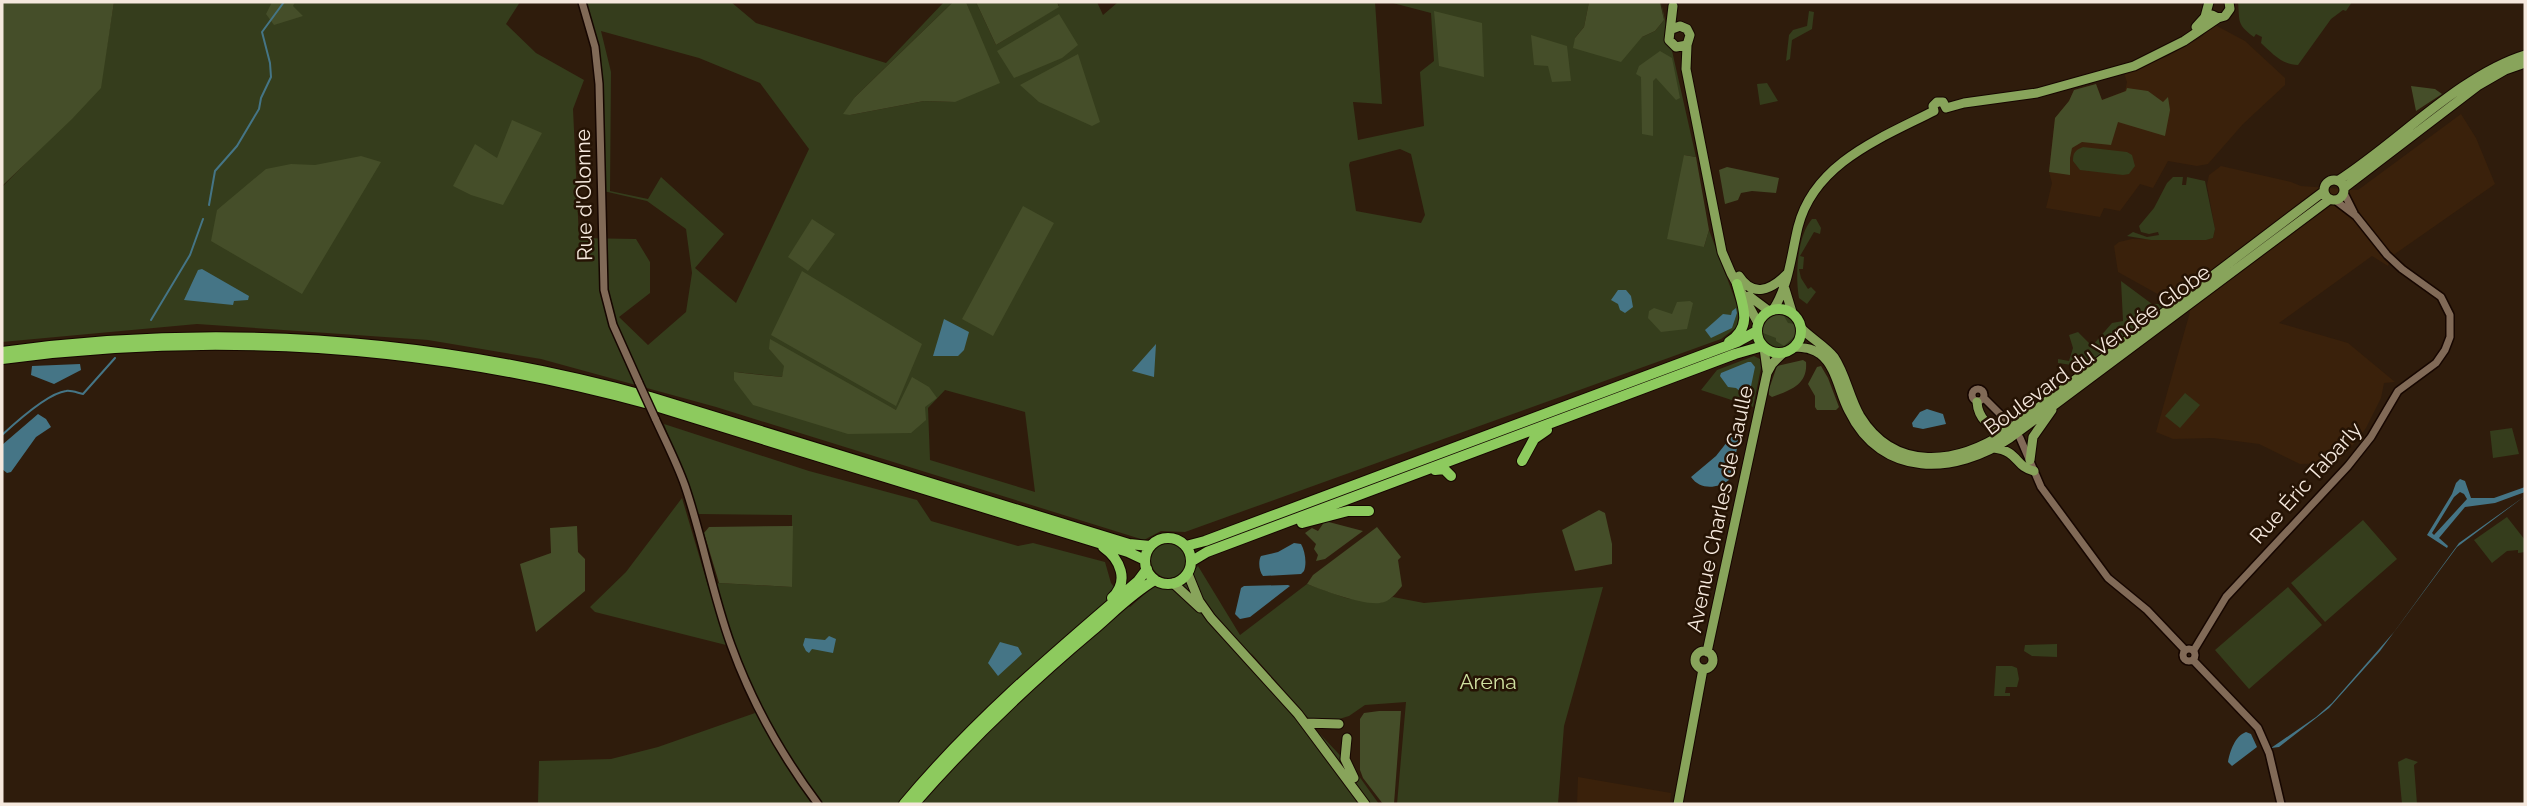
<svg xmlns="http://www.w3.org/2000/svg" width="2527" height="806" font-family="Raleway,sans-serif">
  <rect width="100%" height="100%" fill="#2f1c0c"/>
  <path fill="#3a210b" d="M2215,25l30,16 40,37v7l-42,39 -35,40 -11,2 -29,-5 -15,27 -13,-4 -20,27 -16,-3 -4,9 -54,-9 6,-25 -3,-11 6,-54 14,-17 5,-11 22,-6 6,16 23,-9 2,-9 -3,-9 44,-17 32,-18z
    M2461,114l15,24 19,46 -103,72 -4,10 -16,-10 -93,67 69,20 47,39 -11,1 -3,15 -15,30 -17,22 -13,13 -36,1 -41,-20 -46,-6 -40,1 -17,-7 34,-120 -72,-40 -4,-26 5,-4 13,-3 74,1 7,-2 2,-9 -8,-44 2,-10 12,-9 70,16 10,4 57,4z
    M1578,777l93,16 -1,11h-93z"/>
  <path fill="#353d1c" fill-rule="evenodd" d="M114,2h406l-14,22 30,29 48,27 -11,29 6,129 57,1 14,23v31l-31,24 29,28 38,-33 6,-39 -6,-44 -39,-28 -48,-11 -5,-158 -12,-30h149l25,21 130,40 58,-61h9l-98,95 -5,18 74,-14 31,1 18,-82 -7,-18h10l20,43 63,-39 -2,-4h40l6,13 14,-12 6,-1h252l7,102 -29,-2 5,38 66,-14 -4,-54 14,-11 -3,-48 -42,-11h200l-5,25 -9,11 67,-1 13,-6 9,-11 -3,-18 35,155 -12,-2 20,92 5,-17 30,80 -2,17 -16,12 -536,193 -24,-1 -17,9 -428,-133 -175,-48 -113,-19 -231,-16 -195,18v-155l98,-99zM601,31l98,27 61,25 49,66 -73,154 -41,-35 29,-34 -63,-57 -13,22 -38,-8 1,-119zM1400,149l11,5 14,61 -4,8 -65,-12 -7,-46 1,-3zM769,349l127,61 -161,-38 47,5 3,-11zM945,390l80,22 10,80 -105,-32 -2,-52z
    M2238,2h114l-6,9 -3,-1 -12,9 -33,46c-16,0 -26,-12 -37,-22l1,-6 -6,-3 -2,3c-18,-13 -14,-16 -16,-35z
    M1809,11l5,1 -2,17 -20,11 -2,19 -4,2 3,-26 4,-5 14,-4z
    M1767,83l11,18 -18,4 -3,-21z
    M2083,147l44,5 5,3 3,11 -6,8 -6,1 -43,-5 -7,-9c0,-8 2,-11 10,-14z
    M2173,177h10l-1,8h4l1,-8 18,4 10,48 -2,9 -7,2h-55l-24,-4 6,-4 14,5 12,-2 -1,-3 -9,2 -8,-2 -2,-6 15,-18 13,-25z
    M1812,219h4l5,9 -1,6 -6,-2 -14,24 4,1 -1,12h-4l2,9 7,11 3,-2 5,5 -9,12 -8,-6c-4,-22 -2,-62 13,-79z
    M2121,281l31,23h8l6,3 -81,60 -27,-4v-4l11,2 4,-13 -4,-13 9,-3 14,14 20,-23 11,-2z
    M1761 331a19 19 0 1 1 38 0a19 19 0 1 1-38 0Z
    M1754,356l6,3 1,9 -8,39 -52,-17 16,-20z
    M2185,393l15,12 -20,23 -15,-12z
    M664,424l145,47 108,29 14,21 87,25 15,-3 72,19 6,21 19,24 24,-21 22,4 22,-24 42,69 67,-51 39,14 34,5 13,-6 31,6 179,-16 -39,139 -6,78h-161l9,-102 -41,3 -16,11 -13,4 -27,-1 -58,-66 10,19 95,100 23,32h-841l1,-43 72,-2 47,-12 97,-34 -29,-68 -131,-33 -5,-5 36,-35 56,-74 26,88 11,-3 73,4v-72l-94,-1z
    M2512,428l7,26 -26,4 -3,-27z
    M2507,517l18,23v12l-7,1v-3l-11,1 -15,12 -18,-23z
    M2363,520l34,39 -72,63 -34,-39z
    M1151 560a18 18 0 1 1 36 0a18 18 0 1 1-36 0Z
    M2288,587l34,38 -73,64 -34,-39z
    M2057,644v13l-25,-1 -8,-5 1,-6z
    M1996,666h16l5,2 2,11 -2,8h-11l-1,6h5v3h-16z
    M2406,758l12,4 -4,3 3,39h-15l-4,-42z"/>
  <path fill="#454e29" d="M2,2h112l-13,86 -29,31 -70,67z
    M272,2h23l-2,4 10,10 -29,9 -8,-11z
    M953,2h13l34,81 -45,19 -31,-1 -74,14 -7,-1 12,-17z
    M976,2h81l2,5 -63,38z
    M1589,2h71l4,18 -9,11 -13,6 -21,25 -48,-14 2,-10 9,-11z
    M1434,11l48,12 2,54 -45,-11z
    M1059,14l19,31 -16,13 -48,20 -17,-27z
    M1531,35l36,11 4,35 -19,1 -4,-16 -14,-1z
    M1660,51l12,7 8,40 -4,2 -20,-22 -3,3v55l-11,-2 -1,-57 -5,-3 3,-8z
    M1078,54l22,68 -8,4 -53,-24 -19,-17z
    M2096,84l6,16 24,-9 1,-3 21,3 15,11 5,-5 2,13 -5,26 -47,-14 -7,23 -29,-3 -10,6 -2,10v17l-21,-3 6,-54 14,-17 5,-11z
    M2411,86l24,3 7,5 -26,17z
    M512,120l30,13 -39,72 -32,-10 -18,-9 22,-42 22,14z
    M1684,155l12,2 13,73 -5,17 -37,-8z
    M361,156l20,6 -79,132 -91,-53 6,-31 49,-41 25,-5 24,1z
    M1727,167l52,11 -3,15 -24,-2 -11,2 -3,7 -13,4 -6,-34z
    M1023,206l31,17 -61,113 -31,-17z
    M812,219l23,15 -27,37 -20,-14z
    M802,271l120,73 -26,62 -125,-71z
    M1690,301l3,2 -6,26 -26,3 -13,-14 1,-7 5,-3 18,6 5,-12z
    M1776,314l8,2 4,7 7,1v12l-11,10 -8,-5v-3l-13,-5 -1,-5 5,-9z
    M770,339l126,71 16,-33 17,10 8,11 -12,9 1,13 -15,13 -63,1 -95,-29 -19,-25v-8l48,5 2,-11 -15,-17z
    M1803,360l3,2c2,23 -16,28 -34,35l-3,-2v-6l8,-23z
    M1821,366l7,12 11,29 -3,3h-19l-2,-3v-11l-7,-12 9,-17z
    M1599,510l6,3 7,31v20l-37,7 -13,-41z
    M1325,521l38,10 -38,28 -9,2 2,-6 -4,-6 2,-5 -11,-11 7,-5 6,3z
    M577,526l1,26 7,7v32l-49,41 -16,-68 31,-11 -1,-25z
    M793,526l-1,61 -73,-4 -15,-50 5,-6z
    M1377,527l24,30 -3,3 4,26c-6,7 -12,16 -22,17 -19,2 -55,-12 -73,-19l6,-9z
    M1379,711h22l-7,93h-11l-20,-26 -3,-8v-51l4,-6z"/>
  <path fill="#457586" fill-rule="evenodd" d="M202,269l47,27 -1,4 -14,1 -1,4 -49,-5 14,-30z
    M1618,290h8l5,6 2,11 -8,6 -5,-3 -2,-6 -7,-4z
    M1736,308l1,5 -5,15 -21,10 -6,-8 18,-16 8,1 1,-4z
    M944,319l25,13 -5,18 -6,6h-25z
    M1156,344l-2,33 -22,-6z
    M1748,362h3l4,5 -5,24 -8,2 -6,-5 -8,-1 -8,-11 1,-3z
    M80,364l1,6 -27,14 -23,-9 1,-9z
    M1927,409l16,5 3,10 -23,5 -10,-2 -1,-4 8,-11z
    M38,414l8,5 5,8 -15,10 -25,35 -4,1 -5,-4v-24z
    M1731,437h7l1,4 -10,39c-12,9 -29,10 -38,-3l25,-21z
    M2460,479l5,2 6,17h23l31,-11v5l-30,11 -30,4 -26,31 9,8 -1,2 -20,-13 25,-41 4,-11zM2460,492l4,2 3,5 -33,36 -2,-2 22,-36z
    M2525,496l-68,51 -77,104 -51,57 -50,39 -8,1 45,-31 16,-14 62,-71 65,-89z
    M1294,543l7,1c4,7 6,19 3,27l-3,3 -38,2c-4,-5 -5,-15 -2,-20l17,-4z
    M1288,585l2,1 -40,31 -10,2 -5,-5 6,-26 3,-2z
    M829,636l7,3 -3,14 -21,-4 -3,4 -3,-2 -3,-6 2,-7 20,2z
    M1000,642l18,5 4,7 -24,22 -10,-13z
    M2246,732l5,2 6,13 -25,19 -4,-4c2,-11 7,-26 18,-30z"/>
  <g fill="none" stroke-linecap="round" stroke-linejoin="round">
    <path stroke="#457586" stroke-width="2" d="M209,205l6,-34 22,-25 22,-37 2,-11 10,-21 -1,-14 -8,-31 22,-30
      M151,320l39,-65 13,-36
      M2,435c13,-12 46,-42 64,-44 5,-1 12,2 17,3l32,-36"/>
    <g stroke="#160600" stroke-width="10">
      <path id="minor" d="M582,2l13,45 4,37 5,206 9,35 26,58
        M2344,193l10,20
        M1972 395a6 6 0 1 1 12 0a6 6 0 1 1-12 0Z
        M1984,398l25,25
        M655,418c10,22 22,45 30,68 18,53 27,107 46,159 21,58 51,111 87,159
        M2020,438l21,49 67,91 39,32 38,40
        M2183 655a6 6 0 1 1 12 0a6 6 0 1 1-12 0Z
        M2194,650l32,-53 122,-131 23,-29 27,-46 38,-28 9,-13 5,-13v-22l-9,-18 -39,-28 -15,-14 -31,-39 -21,-16
        M2193,660l65,68 11,25 12,51"/>
    </g>
    <g stroke="#160600" stroke-width="11">
      <path id="major" d="M2212,15l6,3 7,-2 5,-7 -1,-7
        M2196,27l9,-10 4,-15
        M1672,29l8,-3 7,3 3,6 -3,10 -11,2 -7,-7 4,-34
        M1687,45l-1,24 36,183 9,21 27,50
        M1946,108l18,-5 73,-10 97,-27 50,-25 34,-23
        M1934,111l-1,-5 4,-4h6l3,6
        M2324 190a10 10 0 1 1 20 0a10 10 0 1 1-20 0Z
        M2339,180c58,-37 121,-105 186,-125
        M2344,188l135,-103 26,-15 20,-7
        M1739,276c14,22 32,14 48,-2
        M1785,289l7,23
        M1749,296l20,15
        M1773,310c16,-25 18,-54 25,-83 16,-64 83,-89 136,-116
        M1802,329c10,10 23,17 32,28 12,18 15,40 26,59 35,57 97,48 146,16l317,-240
        M1795,347c9,1 18,1 25,7 17,13 19,39 29,57 33,68 106,64 161,27l320,-239
        M1764,348l3,22
        M1977,402c1,16 13,28 29,30
        M1994,448c25,3 21,19 40,23
        M2030,460l3,-23 19,-27
        M1188,574l11,27 12,17 87,96 67,90
        M1173,583l27,25
        M1695 660a9 9 0 1 1 18 0a9 9 0 1 1-18 0Z
        M1707,652l60,-279 5,-9 11,-11
        M1305,723l34,1
        M1347,738l-2,21 9,19
        M1678,804l25,-135"/>
    </g>
    <g stroke="#160600" stroke-width="12">
      <path id="highway" d="M1757 331a22 22 0 1 1 44 0a22 22 0 1 1-44 0Z
        M1729,342c24,-15 14,-36 8,-58
        M2,352c218,-30 436,-13 648,45l479,147 21,2
        M2,359c217,-29 435,-13 647,45l479,148 17,8
        M1522,461l12,-22 13,-9
        M1435,470l9,-1 7,7
        M1302,523l46,-12h21
        M1145 561a23 23 0 1 1 46 0a23 23 0 1 1-46 0Z
        M1186,546l19,-5 532,-199 20,-11
        M1103,547c17,12 27,34 9,51
        M1192,561l15,-9 528,-198 28,-8
        M904,804c69,-83 152,-153 234,-223l9,-12
        M914,804c54,-62 115,-120 178,-173 20,-17 40,-38 63,-51"/>
    </g>
    <use href="#minor" stroke="#816a57" stroke-width="7"/>
    <use href="#major" stroke="#88a45b" stroke-width="9"/>
    <use href="#highway" stroke="#8dca5e" stroke-width="10"/>
    <g stroke="#160600" stroke-width="10" stroke-linecap="butt">
      <path id="minor-bridge" d="M639,383l16,35"/>
    </g>
    <use href="#minor-bridge" stroke="#816a57" stroke-width="7"/>
  </g>
  <g text-anchor="middle" stroke-width="5" stroke-linejoin="round" paint-order="stroke">
    <g font-size="21" fill="#f5e8dd" stroke="#251304">
      <text transform="translate(584 195) rotate(-91)" y="7">Rue d'Olonne</text>
      <text transform="translate(2097 350) rotate(-36)" y="7">Boulevard du Vendée Globe</text>
      <text transform="translate(2306 483) rotate(-48)" y="7">Rue Éric Tabarly</text>
      <text transform="translate(1720 509) rotate(-78)" y="7">Avenue Charles de Gaulle</text>
    </g>
    <g font-size="21" fill="#d0e1a0" stroke="#251304">
      <text x="1488" y="689">Arena</text>
    </g>
  </g>
  <rect width="2527" height="806" fill="none" stroke="#f5e8dd" stroke-width="7"/>
</svg>
